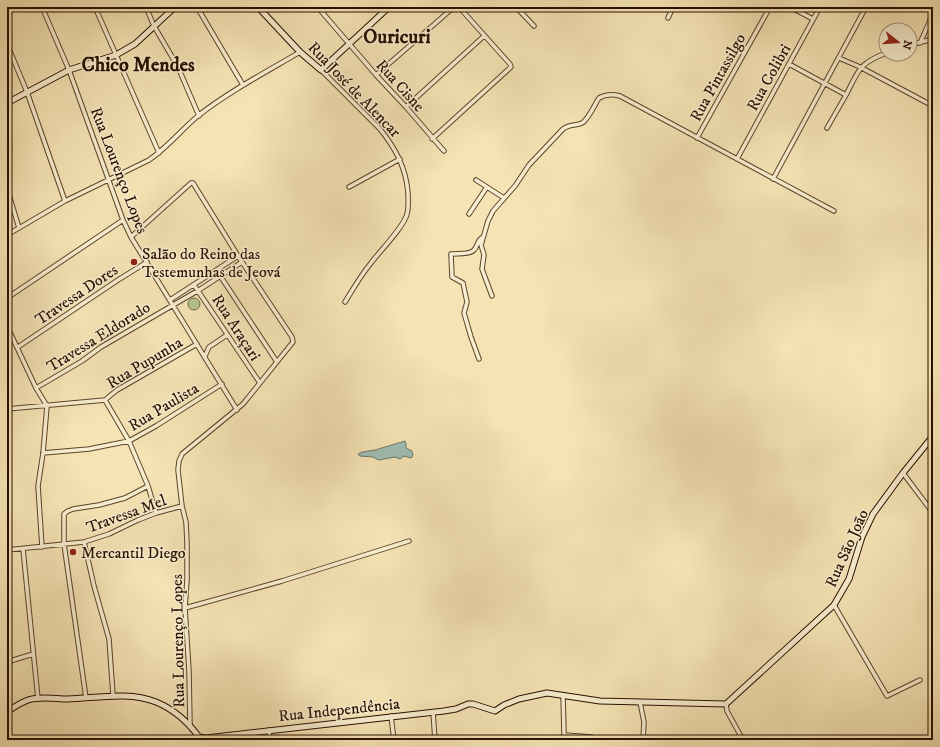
<svg xmlns="http://www.w3.org/2000/svg" width="940" height="747" font-family="'IM FELL DW Pica',serif">
  <rect width="100%" height="100%" fill="#f5e3b4"/>
  <filter id="stains"><feTurbulence type="fractalNoise" baseFrequency=".005" numOctaves="4"/><feColorMatrix values="0 0 0 0 .2 0 0 0 0 .09 0 0 0 0 .02 0 0 0 .5 -.17"/></filter>
  <radialGradient id="worn" r=".72"><stop offset=".6" stop-color="#630" stop-opacity="0"/><stop offset="1" stop-color="#630" stop-opacity=".3"/></radialGradient>
  <path fill="#b6c591" stroke="#6f6a48" d="M188 304a6 6 0 1 1 12 0a6 6 0 1 1-12 0Z"/>
  <path fill="#9dbdb3" stroke="#6e776b" d="M405,441l1,3v4l6,3 1,5 -2,2 -7,-2 -4,3 -5,-2 -16,3 -6,-3 -13,-1 -2,-2 4,-2 13,-2z"/>
  <g fill="none" stroke-linecap="round" stroke-linejoin="round">
    <g stroke="#5b442d" stroke-width="5.5">
      <path id="street" d="M42,7l27,63 54,150 8,17 106,173
        M95,7l64,146
        M146,7l8,19 24,41 21,49
        M197,7l46,78
        M325,7l-4,4 55,64 30,32 38,44
        M516,7l18,19
        M790,7l23,12
        M668,18l5,-11
        M920,43l13,-29
        M7,44l20,48 38,109
        M910,45l23,-6
        M839,58l21,9 73,39
        M789,64l57,31c13,-25 12,-31 40,-42
        M321,70l59,59c16,20 26,39 28,64 0,7 1,14 -1,21 -3,13 -28,38 -36,49 -10,12 -18,26 -26,39
        M376,75l78,-68
        M406,107l78,-71
        M827,128l19,-33
        M697,138l73,-131
        M432,139l79,-72 -1,-3 -51,-57
        M737,159l83,-152
        M773,179l93,-172
        M476,180l28,18
        M349,187l51,-28
        M7,188l12,40
        M469,214l18,-27
        M7,235l58,-34 84,-41c19,-13 33,-31 50,-45 31,-24 67,-43 101,-63
        M131,237l60,-54h2l45,73 54,81 1,5 -50,62 -61,50 -3,7 -1,9 4,36 4,16 1,21v37l-2,28 4,63 1,54
        M217,271l60,91
        M194,285l66,98
        M492,296l-10,-27 2,-14 -3,-10 7,-24 5,-10 22,-25 14,-21 34,-36c6,-5 13,-3 19,-6 6,-3 13,-19 17,-25 7,-4 14,-4 21,-2l214,115
        M7,298l116,-78
        M170,300l68,-44
        M7,326l29,62 11,18 -4,47 -5,33 4,61
        M932,336h1
        M18,347l100,-67 29,-18
        M205,356l4,-9 18,-12
        M479,359l-8,-22 -7,-24 3,-11 -4,-19 -11,-6 -1,-23c6,-1 19,1 23,-4 4,-4 3,-10 9,-13
        M36,388l46,-27 19,-14 98,-57 43,-28
        M105,400l24,41 19,45 8,27
        M7,409l98,-9 12,-10 80,-46
        M43,453l46,-4 40,-8 27,-15 66,-42
        M903,473l30,40
        M84,542l10,44 15,53 4,56
        M23,549l15,150
        M7,550l77,-8 25,-8 29,-14 18,-7 26,-7
        M834,605l53,91 33,-16
        M185,608l97,-27 127,-40
        M7,662l26,-8
        M563,695l1,40 28,2
        M86,698l-22,-154v-30l4,-3 5,-2 26,-4 26,-7 23,-12
        M640,702l4,20 -1,18
        M726,704l1,7 16,29
        M433,712l2,28
        M391,716l3,24
        M269,730l1,10"/>
    </g>
    <g stroke="#280f00" stroke-width="7">
      <path id="secondary" d="M258,7l42,45 21,18 68,-63
        M7,103l62,-33 47,-15 19,-11 40,-37
        M7,712c7,-5 13,-9 21,-12 12,-4 28,-1 40,-1 29,-1 61,-8 88,3 17,7 32,20 43,35l7,1 238,-27 12,-2 12,-5h5l22,7 9,-6 15,-6 28,-6 53,8 126,3 108,-99 15,-26 13,-42 11,-23 30,-41 30,-37"/>
    </g>
    <use href="#street" stroke="#f8edce" stroke-width="3.5"/>
    <use href="#secondary" stroke="#f8edce" stroke-width="5"/>
  </g>
  <g fill="#8f2418" stroke="#f8edce" stroke-width="1.5">
    <circle cx="134" cy="262" r="4"/>
    <circle cx="73" cy="552" r="4"/>
  </g>
  <g text-anchor="middle" stroke-width="3" stroke-linejoin="round" paint-order="stroke">
    <g font-size="16" fill="#280f00" stroke="#f8edce">
      <text transform="translate(717 77) rotate(-61)" y="6">Rua Pintassilgo</text>
      <text transform="translate(768 77) rotate(-61)" y="6">Rua Colibri</text>
      <text transform="translate(401 85) rotate(48)" y="6">Rua Cisne</text>
      <text transform="translate(355 89) rotate(46)" y="6">Rua José de Alencar</text>
      <text transform="translate(120 170) rotate(69)" y="6">Rua Lourenço Lopes</text>
      <text transform="translate(76 294) rotate(-34)" y="6">Travessa Dores</text>
      <text transform="translate(237 327) rotate(57)" y="6">Rua Araçari</text>
      <text transform="translate(98 336) rotate(-32)" y="6">Travessa Eldorado</text>
      <text transform="translate(144 362) rotate(-31)" y="6">Rua Pupunha</text>
      <text transform="translate(163 406) rotate(-31)" y="6">Rua Paulista</text>
      <text transform="translate(126 513) rotate(-20)" y="6">Travessa Mel</text>
      <text transform="translate(846 548) rotate(-66)" y="6">Rua São João</text>
      <text transform="translate(177 641) rotate(-91)" y="6">Rua Lourenço Lopes</text>
      <text transform="translate(339 709) rotate(-6)" y="6">Rua Independência</text>
    </g>
    <g font-size="16" fill="#280f00" stroke="#f8edce" text-anchor="start">
      <text x="142" y="259">Salão do Reino das<tspan x="142" dy="18">Testemunhas de Jeová</tspan></text>
      <text x="81" y="558">Mercantil Diego</text>
    </g>
    <g font-size="20" font-weight="bold" fill="#280f00" stroke="#f8edce">
      <text x="397" y="43">Ouricuri</text>
      <text x="138" y="71">Chico Mendes</text>
    </g>
  </g>
  <rect width="940" height="747" fill="none" stroke="#f5e3b4" stroke-width="24"/>
  <rect x="8" y="8" width="924" height="731" fill="none" stroke="#280f00" stroke-width="2"/>
  <rect x="12" y="12" width="916" height="723" fill="none" stroke="#280f00"/>
  <g transform="translate(898 42) rotate(107)"><circle r="19" fill="#f8edce" stroke="#a5947c"/>
  <path d="M0-3L7 15L0 10L-7 15Z" fill="#8f2418"/>
  <text y="-6" font-size="11" font-weight="bold" text-anchor="middle" fill="#280f00">N</text>
  </g>
  <rect width="100%" height="100%" filter="url(#stains)"/>
  <rect width="100%" height="100%" fill="url(#worn)"/>
</svg>
